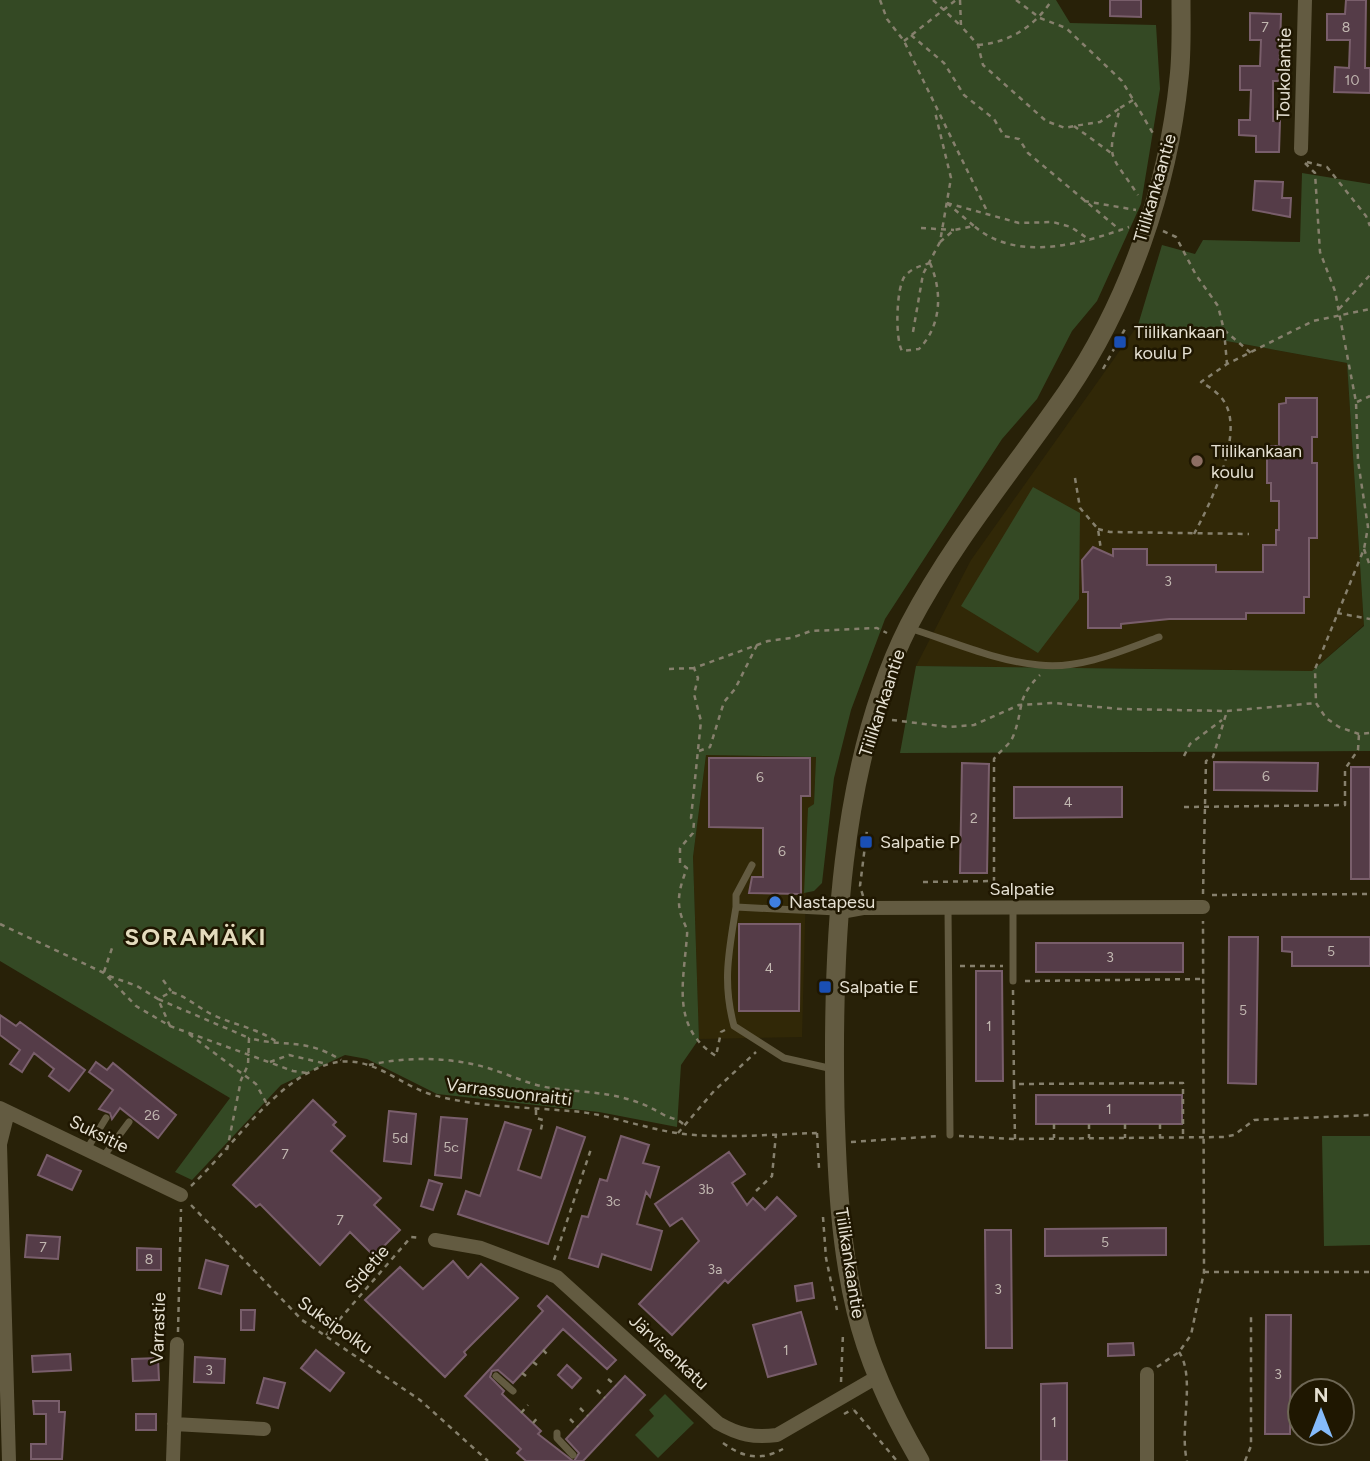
<svg xmlns="http://www.w3.org/2000/svg" width="1370" height="1461" font-family="Figtree,sans-serif">
  <rect width="100%" height="100%" fill="#282108"/>
  <path fill="#312807" d="M1138,325l209,38 17,262 -52,46 -396,-5 55,-106z
    M706,755l110,2 -2,47 -6,5 -6,228 -103,2 -6,-182z"/>
  <path fill="#344924" d="M0,0h1056l14,23 86,2 4,64 -19,115 -44,97 -25,30 -35,68 -35,40 -117,180 -34,91 -17,68 -12,105 -8,8 -10,2 4,-85 6,-4 2,-47 -110,-2 -13,102 6,182 -18,26 -4,62 -78,-15 -162,-18 -70,-35 -22,-4 -64,30 -89,95 -17,-8 55,-74 -230,-137z
    M1302,173l68,11v567l-470,2 16,-87 396,5 52,-45 -17,-263 -209,-38 24,-80 33,9 8,-14 97,2z
    M1033,487l47,26 -1,86 -41,54 -77,-47z
    M1322,1136h48v109l-46,1z
    M665,1394l29,29 -36,35 -23,-23 19,-19 -5,-6z"/>
  <path fill="#553c48" stroke="#795e6b" stroke-width="2" d="M1110,0h31v17l-31,-1z
    M1346,0h20l-1,68h5v25l-36,-1 1,-25 14,1 1,-28h-23v-26h18z
    M1250,13l31,1 -2,67h-6v40h7l-1,31h-23v-16l-17,-1v-15h11l1,-30h-11v-24h20l1,-26h-11z
    M1255,181l28,1 -1,16h9l-1,19 -37,-7z
    M1286,398h31v39h-5v26h5v75h-8v59h-5v16h-58v6h-77l-48,5v4h-33v-36h-5l-1,-32 11,-13 20,9v-7h34v16h69v7h47v-27h13v-15h3v-29h-8v-18h-4v-37h12v-42l7,-1z
    M709,758h101v38h-9v98l-52,-1 3,-16h11v-49l-54,-1z
    M1214,762l104,1 -1,28 -103,-1z
    M962,763l27,1 -2,109h-27z
    M1351,767h19v112h-19z
    M1014,787h108v30l-108,1z
    M739,924h61l-1,87h-60z
    M1229,937h29l-2,147 -28,-1z
    M1282,937h88v29h-78v-14l-10,-1z
    M1036,943h147v29h-147z
    M976,971h26l1,110h-27z
    M0,1015l16,11 4,-4 65,48 -16,21 -20,-15 5,-7 -20,-16 -12,19 -12,-8 10,-14 -20,-15z
    M96,1062l11,8 6,-7 63,52 -18,23 -38,-30 -8,11 -2,-6 -11,-4 14,-19 -24,-18z
    M1036,1095h146v29h-146z
    M313,1100l23,22 -3,3 12,11 -14,15 50,47 -7,7 26,25 -26,26 -24,-24 -30,33 -60,-61 -4,3 -23,-22z
    M389,1111l27,3 -5,50 -27,-3z
    M441,1117l26,2 -6,59 -26,-3z
    M505,1122l26,8 -13,40 23,8 16,-51 28,10 -37,107 -90,-30 8,-23 14,5z
    M621,1136l28,9 -6,18 16,4 -9,30 -4,-5 -9,32 25,7 -11,39 -49,-16 -4,13 -29,-9 13,-42 6,1 12,-38 7,2z
    M729,1152l16,22 -13,9 15,22 6,-7 12,12 12,-13 19,19 -68,67 -3,-3 -53,55 -33,-31 60,-63 -17,-23 -12,8 -15,-22z
    M47,1155l34,16 -9,19 -34,-15z
    M429,1180l13,4 -9,26 -12,-4z
    M1166,1228v27l-121,1v-27z
    M985,1230h26l1,118h-26z
    M27,1235l33,2 -2,22 -33,-2z
    M137,1248l24,1v21h-24z
    M206,1260l22,6 -7,28 -22,-6z
    M453,1261l15,17 13,-14 37,34 -54,54 2,3 -21,22 -80,-77 35,-33 23,22z
    M812,1283l2,15 -17,3 -2,-15z
    M547,1296l69,64 -9,9 -44,-40 -50,54 -15,-13 -6,1 -2,6 14,14 -2,3 39,37 -3,3 35,27h-47l-9,-8 4,-4 -56,-53 78,-85 -5,-5z
    M241,1310h14l-1,20h-13z
    M801,1312l15,52 -48,13 -15,-52z
    M1266,1315h25l-1,119h-25z
    M1133,1343l1,12 -26,1v-12z
    M316,1350l28,23 -14,18 -29,-23z
    M70,1354l1,16 -38,2 -1,-16z
    M195,1357l30,2 -1,24 -30,-1z
    M158,1358l1,22 -26,1 -1,-22z
    M567,1365l14,13 -9,10 -14,-13z
    M625,1376l20,19 -62,66h-9l5,-8 -13,-14z
    M264,1378l21,5 -7,25 -21,-5z
    M1067,1383v78h-26v-77z
    M33,1401h26v11h6l-3,47h-31v-15h15v-30h-12z
    M136,1414h20v16h-20z"/>
  <g fill="none" stroke-linecap="round" stroke-linejoin="round">
    <path stroke="#86806d" stroke-width="2.5" stroke-dasharray="5 5" stroke-linecap="butt" d="M880,0l7,19 17,22 83,170
      M933,0l28,26
      M960,0l1,26 17,19 5,20 63,56 19,7 9,-2 26,-4 20,-14
      M1016,0l24,18 26,10 56,53 32,54
      M911,35l33,28 20,32 30,24 10,17 15,3 9,14 92,77
      M904,41l52,-41
      M978,45c31,-2 57,-19 74,-45
      M1133,100l-13,8c-14,54 -11,43 18,87
      M1074,126l37,27
      M1307,162l20,5 39,49 4,10
      M1305,163l10,10 5,79 15,39 21,111 2,59 10,66 -4,22 -49,120 1,34 10,15 13,9 20,7 11,-1
      M1084,201l52,9
      M947,203l72,20 34,-1 18,5 19,13
      M947,203l27,23
      M921,228l33,2
      M1163,231l13,6 20,38 22,31 6,24 3,34
      M940,242l14,-12 20,-4c43,37 107,18 155,1
      M930,263c13,30 11,63 -11,86l-17,2c-7,-12 -6,-64 3,-75 7,-8 15,-10 25,-13z
      M1339,309l31,-34
      M1224,330l27,23
      M913,332l10,-58 17,-32 11,-64 -16,-66
      M1103,369l22,-40
      M1357,402l13,-6
      M1075,478l5,30 18,21 3,21
      M1098,529l12,3 139,2
      M1194,534c16,-30 50,-98 31,-131 -5,-9 -15,-16 -24,-21l26,-18 86,-43 57,-12
      M1364,549l6,17
      M1337,613l33,6
      M669,669l25,-1
      M892,720l57,7 25,-2 45,-20 34,-2 68,6 106,2 89,-8
      M699,751l11,-4 14,-45 11,-13 22,-44
      M1184,756l6,-12 32,-24
      M1184,807l161,-2v-36l13,-19 1,-16
      M923,882l71,-1v-122c7,-10 16,-13 20,-25 10,-27 2,-36 26,-59
      M1203,894l3,-133 7,-4 14,-46
      M1212,895l158,-1
      M863,896l-3,-10 7,-56
      M0,924l104,49 32,33 34,20 123,45 14,2
      M960,966h43
      M104,972l9,-27
      M109,976l28,10 21,13 13,-7c17,5 27,16 44,24 21,9 43,13 62,26
      M163,980l8,11
      M1025,981l179,-2
      M1013,990l1,94
      M170,1026l-12,-27 91,39
      M725,1030l-4,2 -5,24c-46,-29 -32,-75 -29,-121 1,-7 -4,-13 -6,-20 -5,-17 0,-31 6,-47l-7,-5v-15l13,-15 1,-11 -3,-4 10,-97 -7,-27 4,-16 -4,-10 74,-27 23,-3 20,-7 66,-3 10,5
      M189,1034l67,50 12,22
      M270,1062l19,-7 38,9
      M369,1065c39,-9 84,-8 122,4 19,6 39,16 60,19 43,6 73,3 113,27 7,4 13,3 19,9
      M536,1110v8l7,2 -3,14
      M1054,1124v14
      M1089,1124v14
      M1125,1124v14
      M1160,1124v14
      M678,1133l36,-42 42,-39
      M817,1133l2,35
      M959,1136l56,3 209,-2 10,-2 20,-15 116,-5
      M1015,1139l-1,-55 169,-1v55
      M851,1142l88,-6
      M227,1150l14,-70 7,-15 1,-27c37,10 55,-1 92,22
      M191,1186c41,-38 85,-107 138,-122 41,-12 69,21 104,31 48,13 99,12 148,17 38,5 76,21 114,23 40,3 83,-1 123,-2
      M756,1191l16,-15 4,-42
      M191,1205l111,115 118,80 68,61
      M823,1217l3,41 11,52
      M554,1260l37,-111
      M1204,1272h166
      M178,1332l3,-123
      M326,1335l85,-98 10,1
      M543,1350l4,4
      M1179,1352c17,25 0,77 8,109
      M533,1362l4,3
      M1157,1367l22,-15 12,-17 13,-63 -1,-351
      M522,1373l4,3
      M608,1379l8,7
      M841,1382l2,-49
      M597,1390l8,8
      M580,1408l8,8
      M854,1410l43,51
      M521,1413l7,-8
      M844,1414l9,-5
      M570,1419l8,8
      M533,1423l6,-7
      M723,1443c21,15 37,18 60,6
      M1245,1461l6,-15v-130"/>
    <path stroke="#635b41" stroke-width="7" d="M909,628c42,13 86,33 130,37 40,5 83,-14 120,-28
      M736,907v-12l16,-30
      M948,908l2,227
      M1013,908v73
      M833,1069l-49,-11 -50,-32c-12,-44 -5,-75 2,-119l101,5
      M87,1149l19,-31
      M103,1157l26,-35
      M496,1376l17,15
      M557,1433v5l16,17"/>
    <path stroke="#635b41" stroke-width="14" d="M1301,149l4,-149
      M841,912l22,-4 340,-1
      M0,1108l181,87
      M0,1144l8,-32
      M0,1145l9,316
      M435,1240l46,8 76,29 161,146c21,12 36,15 59,12l100,-58
      M174,1424l90,5
      M173,1461l4,-117
      M1147,1461v-87"/>
    <path stroke="#635b41" stroke-width="19" d="M920,1461c-28,-48 -51,-96 -64,-150 -16,-66 -19,-136 -21,-203 -3,-154 3,-342 74,-483 44,-84 104,-155 158,-233 62,-91 101,-204 112,-314 3,-25 2,-52 2,-78"/>
  </g>
  <g fill="#1a4fb4" stroke="#1f1701" stroke-width="2.5">
    <rect x="1113" y="335" width="14" height="14" rx="3.5"/>
    <rect x="859" y="835" width="14" height="14" rx="3.5"/>
    <rect x="818" y="980" width="14" height="14" rx="3.5"/>
  </g>
  <circle fill="#8d6e63" stroke="#1f1701" stroke-width="2.5" cx="1197" cy="461" r="7"/>
  <circle fill="#3f7fe0" stroke="#1f1701" stroke-width="2.5" cx="775" cy="902" r="7"/>
  <g text-anchor="middle" stroke-width="5" stroke-linejoin="round" paint-order="stroke">
    <g font-size="14" fill="#c1b7b0">
      <text x="1265" y="32">7</text>
      <text x="1346" y="32">8</text>
      <text x="1352" y="85">10</text>
      <text x="1168" y="586">3</text>
      <text x="1266" y="781">6</text>
      <text x="760" y="782">6</text>
      <text x="1068" y="807">4</text>
      <text x="974" y="823">2</text>
      <text x="782" y="856">6</text>
      <text x="1331" y="956">5</text>
      <text x="1110" y="962">3</text>
      <text x="769" y="973">4</text>
      <text x="1243" y="1015">5</text>
      <text x="989" y="1031">1</text>
      <text x="1109" y="1114">1</text>
      <text x="152" y="1120">26</text>
      <text x="400" y="1143">5d</text>
      <text x="451" y="1152">5c</text>
      <text x="285" y="1159">7</text>
      <text x="706" y="1194">3b</text>
      <text x="613" y="1206">3c</text>
      <text x="340" y="1225">7</text>
      <text x="1105" y="1247">5</text>
      <text x="43" y="1252">7</text>
      <text x="149" y="1264">8</text>
      <text x="715" y="1274">3a</text>
      <text x="998" y="1294">3</text>
      <text x="786" y="1355">1</text>
      <text x="209" y="1375">3</text>
      <text x="1278" y="1379">3</text>
      <text x="1054" y="1427">1</text>
    </g>
    <g font-size="18" fill="#e5e0d2" stroke="#1f1701">
      <text transform="translate(1284 74) rotate(-89)" y="6">Toukolantie</text>
      <text transform="translate(1155 188) rotate(-74)" y="6">Tiilikankaantie</text>
      <text transform="translate(882 703) rotate(-72)" y="6">Tiilikankaantie</text>
      <text x="1022" y="895">Salpatie</text>
      <text transform="translate(509 1092) rotate(7)" y="6">Varrassuonraitti</text>
      <text transform="translate(99 1134) rotate(26)" y="6">Suksitie</text>
      <text transform="translate(850 1263) rotate(81)" y="6">Tiilikankaantie</text>
      <text transform="translate(367 1269) rotate(-49)" y="6">Sidetie</text>
      <text transform="translate(335 1325) rotate(35)" y="6">Suksipolku</text>
      <text transform="translate(158 1328) rotate(-88)" y="6">Varrastie</text>
      <text transform="translate(669 1352) rotate(43)" y="6">Järvisenkatu</text>
    </g>
    <g font-size="18" fill="#e5e0d2" stroke="#1f1701" text-anchor="start">
      <text x="1134" y="338">Tiilikankaan<tspan x="1134" dy="21">koulu P</tspan></text>
      <text x="1211" y="457">Tiilikankaan<tspan x="1211" dy="21">koulu</tspan></text>
      <text x="880" y="848">Salpatie P</text>
      <text x="789" y="908">Nastapesu</text>
      <text x="839" y="993">Salpatie E</text>
    </g>
    <g font-size="24" font-weight="bold" letter-spacing="2" fill="#e4dbbd" stroke="#1f1701">
      <text x="196" y="945">SORAMÄKI</text>
    </g>
  </g>
  <g transform="translate(1321 1412)"><circle r="33" fill="#1f1701" stroke="#6e6755" stroke-width="2"/>
  <path d="M0-5L12 26L0 18L-12 26Z" fill="#85bbfb"/>
  <text y="-10" font-size="19" font-weight="bold" text-anchor="middle" fill="#e5e0d2">N</text>
  </g>
</svg>
